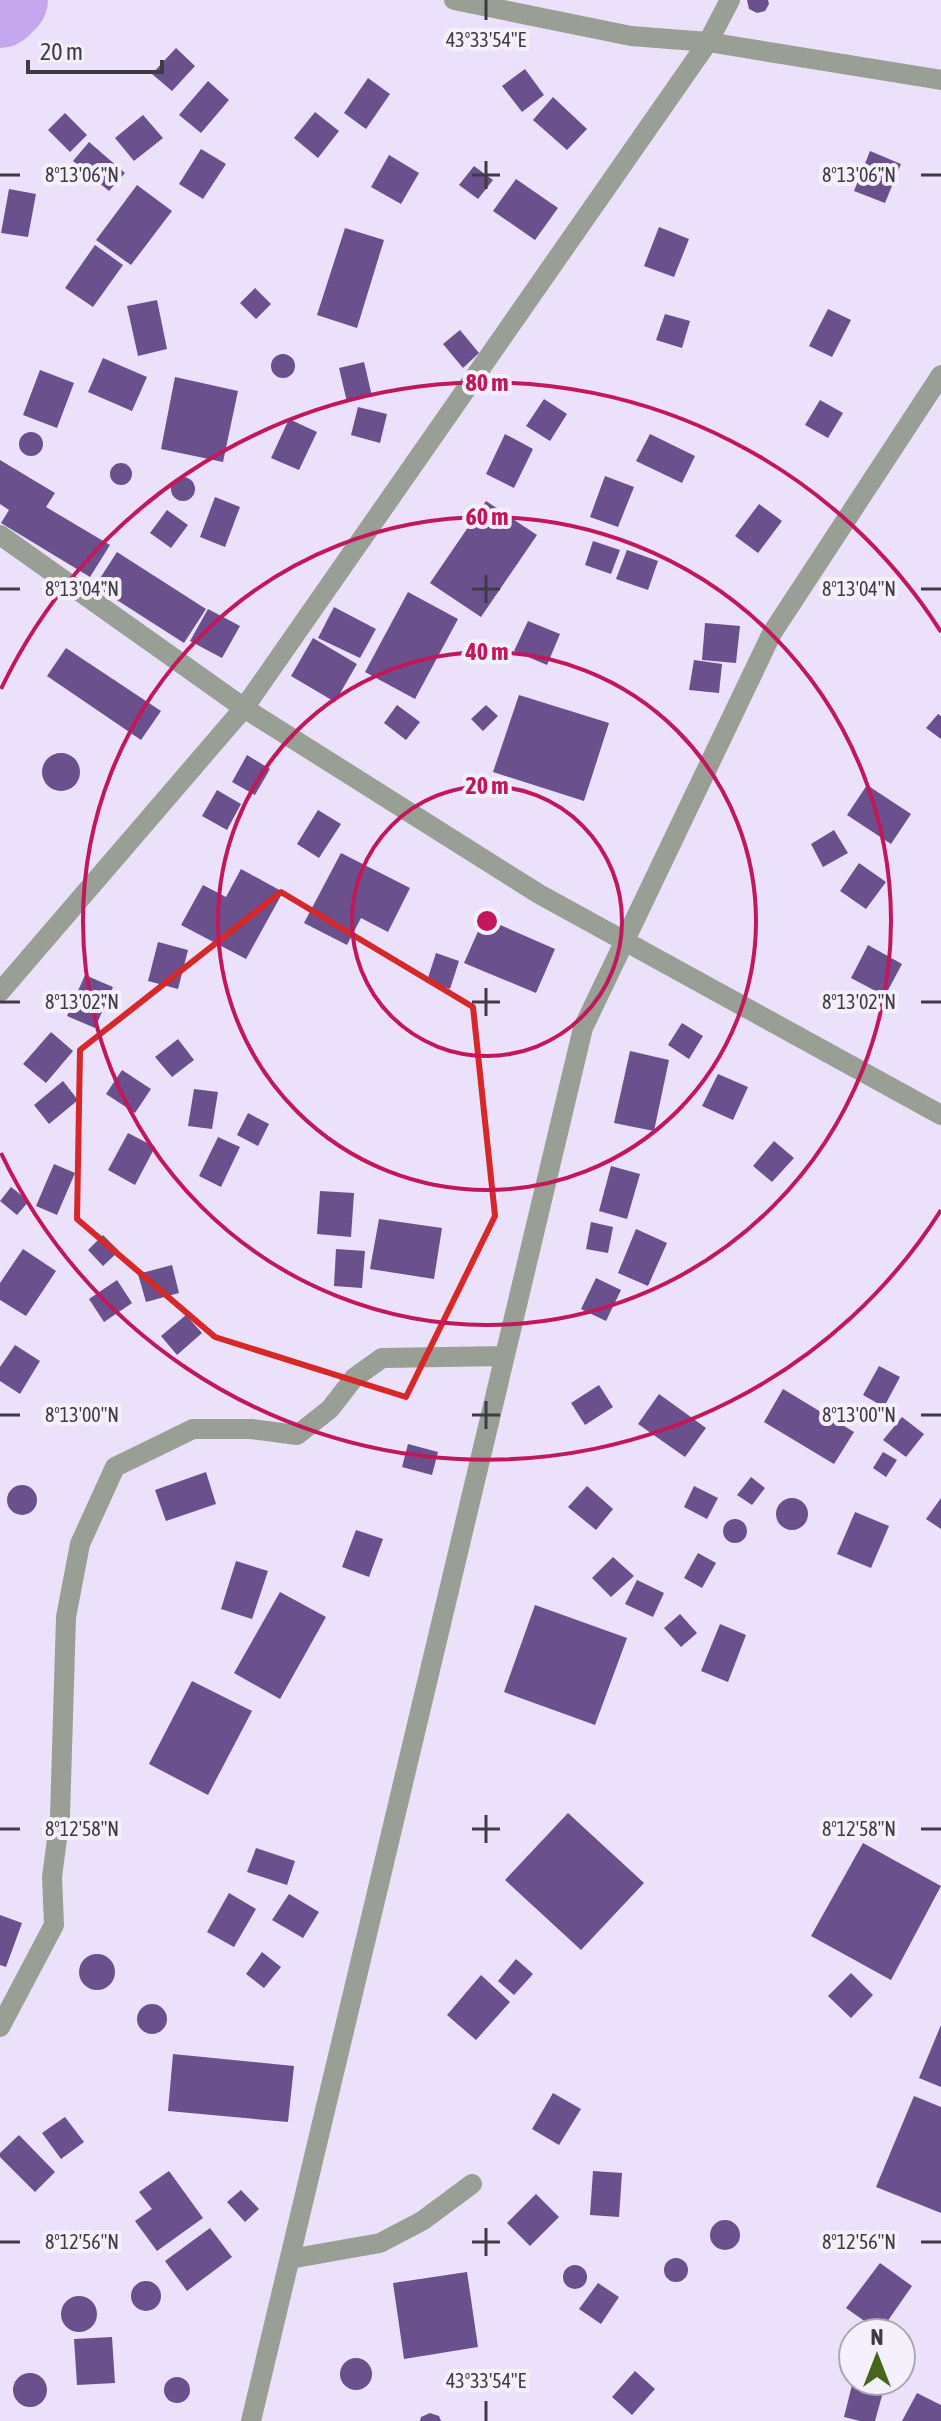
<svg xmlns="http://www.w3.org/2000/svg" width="941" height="2421" font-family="'Asap Condensed',sans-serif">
  <rect width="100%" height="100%" fill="#ebe1fb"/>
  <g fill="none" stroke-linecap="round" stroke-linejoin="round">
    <path stroke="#c4a7ec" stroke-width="80" d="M0,8l8,-8"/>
  </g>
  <path fill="#6b508e" d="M747,0h21l1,4 -4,7 -8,2 -8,-4z
    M176,48l19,18 -23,25 -20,-17z
    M525,69l19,26 -22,17 -20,-26z
    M368,78l22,16 -24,35 -22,-16z
    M208,81l21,19 -28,33 -22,-18z
    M553,97l34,32 -20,21 -34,-30z
    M315,112l24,19 -21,27 -24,-20z
    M65,113l22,22 -17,17 -22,-22z
    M143,115l20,23 -29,23 -19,-23z
    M89,142l36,31 -16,18 -36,-30z
    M201,149l25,15 -23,35 -24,-15z
    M870,151l31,13 -16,39 -31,-12z
    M389,155l30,18 -18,31 -30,-17z
    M474,166l19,14 -15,19 -19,-14z
    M516,179l42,29 -23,32 -42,-29z
    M137,185l35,26 -41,54 -35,-25z
    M9,189l27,5 -8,43 -27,-4z
    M659,227l30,12 -15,38 -30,-11z
    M345,228l39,12 -27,88 -40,-13z
    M95,245l28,20 -30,42 -28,-19z
    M255,288l16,16 -15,15 -16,-16z
    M157,300l10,49 -29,7 -11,-50z
    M828,309l23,11 -19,37 -23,-11z
    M665,314l25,7 -8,27 -26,-8z
    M460,330l19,23 -16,15 -20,-24z
    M271 366a12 12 0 1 1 24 0a12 12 0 1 1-24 0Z
    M103,358l44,19 -15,34 -44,-19z
    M364,362l8,34 -25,6 -8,-34z
    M40,370l34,13 -17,45 -34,-13z
    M175,377l63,14 -15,71 -62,-13z
    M544,399l23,15 -17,27 -24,-15z
    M820,400l23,13 -15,25 -23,-13z
    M358,407l29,7 -7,29 -29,-8z
    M289,419l28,13 -18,38 -28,-12z
    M19 444a12 12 0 1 1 24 0a12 12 0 1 1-24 0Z
    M505,434l28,15 -19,39 -28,-14z
    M650,434l45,22 -13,27 -46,-22z
    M0,460l55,33 -9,14 64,38 -20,32 -89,-54 8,-13 -9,-6z
    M110 474a11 11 0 1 1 22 0a11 11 0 1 1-22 0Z
    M605,476l29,11 -16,40 -28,-10z
    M171 489a12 12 0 1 1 24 0a12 12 0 1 1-24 0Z
    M215,497l25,10 -15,40 -25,-10z
    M486,501l51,34 -56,82 -51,-34z
    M759,504l23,17 -24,32 -23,-17z
    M167,510l21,15 -17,23 -21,-15z
    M593,541l27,9 -9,24 -26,-9z
    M627,550l31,11 -10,29 -32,-11z
    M117,552l89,57 -22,34 -89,-57z
    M408,592l50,27 -43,80 -50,-27z
    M334,607l42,22 -16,29 -42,-20z
    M208,609l32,17 -18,32 -32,-17z
    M528,621l32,13 -13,31 -33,-14z
    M705,623l35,3 -4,37 -34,-3z
    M313,638l44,26 -22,38 -44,-26z
    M66,648l95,63 -20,29 -94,-64z
    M694,660l28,4 -3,29 -30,-3z
    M519,695l90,28 -25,78 -91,-29z
    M397,705l23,17 -14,18 -22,-17z
    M486,705l12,11 -15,15 -12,-12z
    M938,714l3,2v23l-15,-11z
    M42 772a19 19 0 1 1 38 0a19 19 0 1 1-38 0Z
    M247,755l23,14 -15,26 -23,-13z
    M867,785l44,29 -20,30 -44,-29z
    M217,790l24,14 -14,26 -25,-14z
    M318,810l23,14 -22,34 -22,-14z
    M834,830l14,23 -25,14 -12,-23z
    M341,853l69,35 -22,44 -27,-14 -14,27 -43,-22z
    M859,863l27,19 -20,27 -26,-18z
    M241,869l42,23 -37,67 -65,-34 22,-40 23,12z
    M484,918l71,31 -19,44 -72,-30z
    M158,942l30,8 -10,39 -30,-8z
    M868,945l34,19 -17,32 -34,-18z
    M436,953l23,8 -9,28 -23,-8z
    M85,975l28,12 -18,41 -28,-12z
    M682,1023l21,13 -14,23 -21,-14z
    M51,1032l22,19 -27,32 -23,-19z
    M178,1039l16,21 -22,17 -17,-20z
    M630,1051l39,9 -15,71 -40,-8z
    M122,1070l29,19 -16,24 -29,-19z
    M718,1074l30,13 -15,33 -31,-14z
    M63,1081l15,19 -29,24 -15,-19z
    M194,1089l24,3 -6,37 -24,-3z
    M248,1113l21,11 -11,22 -21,-11z
    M128,1133l27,14 -20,38 -27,-15z
    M218,1137l22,10 -19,40 -22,-11z
    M774,1141l20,17 -22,24 -19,-16z
    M54,1164l21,9 -18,42 -21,-9z
    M611,1166l29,8 -13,45 -28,-8z
    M11,1187l18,14 -12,14 -17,-14z
    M320,1191l34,2 -3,44 -34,-3z
    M379,1219l63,9 -8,51 -64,-10z
    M591,1222l22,5 -5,26 -22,-4z
    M636,1229l31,14 -19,43 -30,-13z
    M103,1235l16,16 -16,15 -15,-16z
    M23,1249l33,22 -30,45 -26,-16v-17z
    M336,1249l29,2 -3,37 -28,-2z
    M172,1265l7,28 -33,9 -8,-28z
    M596,1278l25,12 -15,31 -25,-12z
    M117,1280l15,23 -28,19 -15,-23z
    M186,1315l16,18 -25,22 -16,-19z
    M15,1345l25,16 -20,33 -20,-13v-14z
    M879,1366l21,11 -16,30 -21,-12z
    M599,1385l14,22 -28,18 -14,-22z
    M783,1389l71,43 -20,32 -70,-42z
    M659,1394l47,34 -21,29 -47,-33z
    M902,1417l22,17 -18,23 -23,-17z
    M408,1444l30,8 -6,23 -30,-8z
    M883,1452l14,8 -11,17 -13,-9z
    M206,1472l10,32 -50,17 -11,-31z
    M751,1477l14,11 -13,17 -15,-10z
    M7 1500a15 15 0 1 1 30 0a15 15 0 1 1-30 0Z
    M587,1486l26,23 -17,21 -28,-23z
    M694,1486l24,12 -11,21 -23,-12z
    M941,1498v31l-15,-10z
    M776 1514a16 16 0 1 1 32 0a16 16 0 1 1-32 0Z
    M855,1512l34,14 -18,42 -34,-14z
    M723 1531a12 12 0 1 1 24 0a12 12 0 1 1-24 0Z
    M356,1530l27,9 -14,38 -27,-10z
    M698,1553l18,10 -14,25 -18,-10z
    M613,1557l21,19 -23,21 -19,-19z
    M236,1561l32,10 -16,48 -31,-10z
    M637,1580l27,13 -11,24 -28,-13z
    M280,1592l46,25 -46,82 -46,-26z
    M535,1605l92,33 -32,87 -91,-33z
    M680,1614l17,19 -16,14 -17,-19z
    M720,1624l26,11 -18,47 -27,-11z
    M192,1681l60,30 -44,84 -59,-31z
    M568,1813l76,70 -63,67 -76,-70z
    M863,1843l78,43 -50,94 -80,-44z
    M256,1848l39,13 -8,24 -40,-13z
    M229,1893l27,16 -22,38 -27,-15z
    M289,1894l30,18 -16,26 -31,-18z
    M0,1915l22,8 -16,44 -6,-2z
    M262,1952l19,15 -17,21 -18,-14z
    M79 1972a18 18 0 1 1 36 0a18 18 0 1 1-36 0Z
    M516,1959l17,15 -19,21 -16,-14z
    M851,1973l22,22 -22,23 -23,-22z
    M481,1975l29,27 -34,38 -29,-25z
    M137 2019a15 15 0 1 1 30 0a15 15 0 1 1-30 0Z
    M941,2025v62l-22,-9z
    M173,2054l121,12 -6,56 -120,-11z
    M553,2093l28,16 -22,36 -27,-16z
    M914,2096l27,11v106l-65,-26z
    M65,2117l19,25 -23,17 -19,-26z
    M19,2135l36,37 -20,20 -35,-35v-4z
    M169,2171l34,47 -46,33 -22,-30 17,-12 -13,-17z
    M593,2171l29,2 -3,44 -29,-2z
    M241,2190l18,19 -14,13 -18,-20z
    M536,2194l23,23 -29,29 -23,-23z
    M710 2235a15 15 0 1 1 30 0a15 15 0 1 1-30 0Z
    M210,2228l22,29 -45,34 -22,-30z
    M664 2270a12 12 0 1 1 24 0a12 12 0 1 1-24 0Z
    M880,2263l32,23 -32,46 -34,-24z
    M563 2277a12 12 0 1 1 24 0a12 12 0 1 1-24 0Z
    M467,2272l11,75 -74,12 -11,-76z
    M131 2296a15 15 0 1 1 30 0a15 15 0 1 1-30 0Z
    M598,2283l21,14 -18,27 -22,-15z
    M61 2314a18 18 0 1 1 36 0a18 18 0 1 1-36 0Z
    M112,2337l3,46 -38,2 -3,-46z
    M340 2374a16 16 0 1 1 32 0a16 16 0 1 1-32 0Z
    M635,2371l20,18 -23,26 -20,-18z
    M13 2390a17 17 0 1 1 34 0a17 17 0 1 1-34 0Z
    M164 2390a13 13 0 1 1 26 0a13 13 0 1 1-26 0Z
    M853,2381h33l-11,40h-15l-16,-4z
    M917,2393l24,12v16h-39z
    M430,2413l9,3 2,5h-21l1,-4z"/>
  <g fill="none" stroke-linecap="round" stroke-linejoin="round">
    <path stroke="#999f94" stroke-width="20" d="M454,0l177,36 77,6 233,38
      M0,535l244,173 295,186 402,221
      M0,992l244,-284 464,-666 22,-42
      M0,2027l54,-102 -2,-48 8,-61 6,-199 14,-73 35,-77 78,-38h58l46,6 33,-26 24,-31 28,-20 123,-2
      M290,2259l90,-16 42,-22 50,-37
      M251,2421l332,-1393 189,-395 169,-258"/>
  </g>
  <path fill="none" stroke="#d62828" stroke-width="6" stroke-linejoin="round" d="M281,892l192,115 22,209 -89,181 -191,-60 -138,-118 3,-169z"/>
  <path fill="none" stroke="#3f3b45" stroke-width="3" d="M486,0v20M486,161v28M0,175h20M472,175h28M921,175h20M486,575v28M0,589h20M472,589h28M921,589h20M486,988v28M0,1002h20M472,1002h28M921,1002h20M486,1401v28M0,1415h20M472,1415h28M921,1415h20M486,1815v28M0,1829h20M472,1829h28M921,1829h20M486,2228v28M0,2242h20M472,2242h28M921,2242h20M486,2401v20"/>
  <g fill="none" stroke="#c2185b" stroke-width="4">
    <circle cx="487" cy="921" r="135"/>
    <circle cx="487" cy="921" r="269"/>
    <circle cx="487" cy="921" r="404"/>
    <path d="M941 1210A538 538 0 0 1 1 1153M1 689A538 538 0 0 1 941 632"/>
  </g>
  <g font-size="20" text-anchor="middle" fill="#3f3b45" stroke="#f5f1fc" stroke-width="8" stroke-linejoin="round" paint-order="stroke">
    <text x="486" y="47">43°33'54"E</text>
    <text x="82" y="182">8°13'06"N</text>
    <text x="859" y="182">8°13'06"N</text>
    <text x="82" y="596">8°13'04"N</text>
    <text x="859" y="596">8°13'04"N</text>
    <text x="82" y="1009">8°13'02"N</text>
    <text x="859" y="1009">8°13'02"N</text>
    <text x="82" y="1422">8°13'00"N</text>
    <text x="859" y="1422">8°13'00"N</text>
    <text x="82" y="1836">8°12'58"N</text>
    <text x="859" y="1836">8°12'58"N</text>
    <text x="82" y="2249">8°12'56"N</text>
    <text x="859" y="2249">8°12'56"N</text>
    <text x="486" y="2388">43°33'54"E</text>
  </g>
  <circle cx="487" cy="921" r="12" fill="#c2185b" stroke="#f5f1fc" stroke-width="4"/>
  <g font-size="24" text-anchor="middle" font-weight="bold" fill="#c2185b" stroke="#f5f1fc" stroke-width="8" stroke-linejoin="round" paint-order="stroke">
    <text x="487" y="391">80 m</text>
    <text x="487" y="525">60 m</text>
    <text x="487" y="660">40 m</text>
    <text x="487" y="794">20 m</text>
  </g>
  <g transform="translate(877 2357)"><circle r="38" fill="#f5f1fc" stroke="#aca8b3" stroke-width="2"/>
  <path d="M0-6L14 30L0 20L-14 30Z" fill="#46661c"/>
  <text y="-12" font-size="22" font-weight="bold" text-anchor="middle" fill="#3f3b45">N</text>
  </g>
  <path d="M28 60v12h134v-12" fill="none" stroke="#3f3b45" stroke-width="4"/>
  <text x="40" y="60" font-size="24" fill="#3f3b45" stroke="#f5f1fc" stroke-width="6" paint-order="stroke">20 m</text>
</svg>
